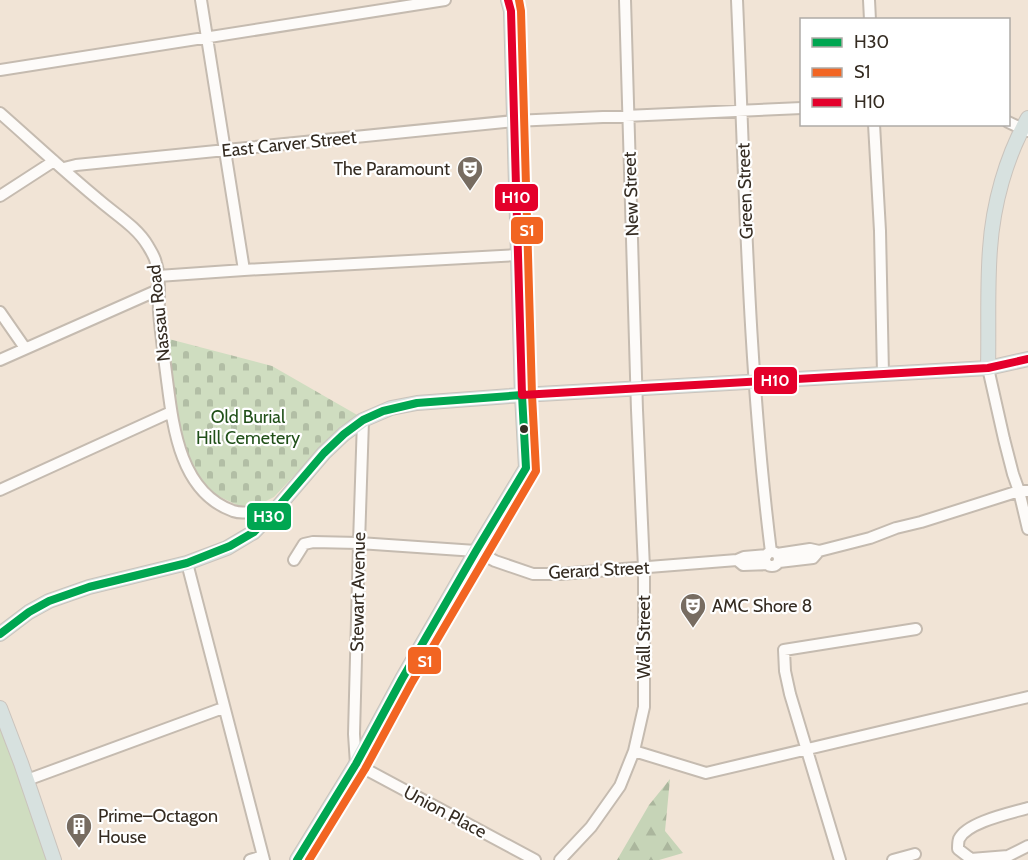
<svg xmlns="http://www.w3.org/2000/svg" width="1028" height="860" font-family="Cabin,sans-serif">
  <defs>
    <pattern id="forest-firs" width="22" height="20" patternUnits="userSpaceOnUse" patternTransform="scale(1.5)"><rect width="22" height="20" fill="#c6d4b7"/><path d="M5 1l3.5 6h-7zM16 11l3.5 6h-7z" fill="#abb69d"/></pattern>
    <pattern id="cemetery-stones" width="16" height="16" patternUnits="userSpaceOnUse" patternTransform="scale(1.5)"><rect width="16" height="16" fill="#cfddc0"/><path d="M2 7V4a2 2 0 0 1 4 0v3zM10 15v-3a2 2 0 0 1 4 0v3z" fill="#b2bea5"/></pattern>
  </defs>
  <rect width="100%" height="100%" fill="#f1e4d6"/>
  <path fill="#cfddc0" d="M0,724l47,136h-47z"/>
  <path fill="url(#forest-firs)" d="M670,779l-5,52 18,22 -24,7h-42l32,-55z"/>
  <path fill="url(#cemetery-stones)" d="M165,338l107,28 87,50 -18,10 -67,71 -20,10 -15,-1 -23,-11 -13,-11 -16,-30 -13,-48z"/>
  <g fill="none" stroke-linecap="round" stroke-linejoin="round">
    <g stroke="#c5bbb0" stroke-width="14">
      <path id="minor" d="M201,0l43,270
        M737,0c8,184 11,369 34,552
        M869,0l1,20
        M0,70l445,-70
        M0,113c33,29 65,59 99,87 16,14 38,27 49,46 3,5 7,11 8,17 5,14 2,34 3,49 2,23 5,45 8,68 6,47 13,112 66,131 15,5 28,-4 44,-3
        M1008,122l19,9
        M874,124l6,107 3,143
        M64,168l12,-3 438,-44 288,-13
        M0,196l54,-35
        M158,276l86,-6 274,-15
        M0,312l25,36
        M0,360l158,-70
        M988,368l16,71 9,35 6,17 9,38
        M363,420l-4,123 -5,191 2,30 179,96
        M0,490l171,-78
        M765 559a7 7 0 1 1 14 0a7 7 0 1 1-14 0Z
        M777,554l33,-5 9,2 51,-13 26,-10 25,-6 98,-31h9
        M294,560l10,-16 9,-2 46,1 117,8 19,10 38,13h27l177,-14 7,-3 23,-2
        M737,560l6,5 24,-1
        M779,562l34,-4 6,-7
        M187,563l77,297
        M634,751l72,22 322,-76
        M27,780l196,-72
        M1028,808c-17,5 -61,14 -69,31 -1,3 -1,7 -1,10l13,10 37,-3 20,-10
        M250,860l13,-4
        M560,860l31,-33 29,-41 14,-35 10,-44v-139l-7,-158 -12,-410
        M840,860l-50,-166 -5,-23 -1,-21 132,-21
        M893,860l22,-6"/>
    </g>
    <g stroke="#cac3bc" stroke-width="16">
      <path id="major" d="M988,368c1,-40 -1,-80 2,-119 3,-45 16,-92 38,-131
        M0,634l29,-22 20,-11 40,-14 98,-24 40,-15 27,-16 23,-24 47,-55 20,-19 19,-14 28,-12 26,-5 105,-8 466,-27 40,-9
        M0,708l21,55 33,97
        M297,860l59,-96 46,-85 74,-128 50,-83 -4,-73 -11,-384 -3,-11"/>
    </g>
    <use href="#minor" stroke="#fdfbf9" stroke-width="10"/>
    <use href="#major" stroke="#d7e1df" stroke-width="14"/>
    <g stroke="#fff" stroke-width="12">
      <path id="bus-1" d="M0,634l29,-22 20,-11 40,-14 98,-24 43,-17 24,-14 23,-24 47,-55 20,-19 19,-14 20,-9 34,-8 105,-8
        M297,860l59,-96 46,-85 74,-128 50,-83 -4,-73"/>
    </g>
    <g stroke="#fff" stroke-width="12">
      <path id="bus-2" d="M309,860l56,-91 46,-85 125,-213 -4,-76 -11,-384 -2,-11"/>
    </g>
    <g stroke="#fff" stroke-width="12">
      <path id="bus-3" d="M508,0l3,11 11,384
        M522,395l466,-27 40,-9"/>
    </g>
    <use href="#bus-1" stroke="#00a651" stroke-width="8"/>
    <use href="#bus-2" stroke="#f26522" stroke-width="8"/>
    <use href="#bus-3" stroke="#e4002b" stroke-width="8"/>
  </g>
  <defs>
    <g id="theatre-pin" transform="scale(1.35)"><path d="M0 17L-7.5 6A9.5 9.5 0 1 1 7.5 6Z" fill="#776c61" stroke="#fff"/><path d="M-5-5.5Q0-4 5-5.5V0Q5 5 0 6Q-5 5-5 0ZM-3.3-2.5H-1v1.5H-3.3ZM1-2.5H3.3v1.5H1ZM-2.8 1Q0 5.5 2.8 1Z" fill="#fff"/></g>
    <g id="building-pin" transform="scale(1.35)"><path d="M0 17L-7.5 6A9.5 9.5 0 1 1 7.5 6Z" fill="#776c61" stroke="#fff"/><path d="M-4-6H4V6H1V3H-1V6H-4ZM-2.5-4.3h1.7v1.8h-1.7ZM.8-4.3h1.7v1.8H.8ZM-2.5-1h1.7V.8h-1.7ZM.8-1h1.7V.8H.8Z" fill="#fff"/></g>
  </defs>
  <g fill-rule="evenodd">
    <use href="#theatre-pin" x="470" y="169"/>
    <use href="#theatre-pin" x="693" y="606"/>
    <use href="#building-pin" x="79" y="826"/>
  </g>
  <circle fill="#352c22" stroke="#fff" stroke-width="2" cx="524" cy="429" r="5"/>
  <g text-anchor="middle" stroke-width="4.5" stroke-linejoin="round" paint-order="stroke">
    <g font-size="18" fill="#352c22" stroke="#fff">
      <text transform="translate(289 144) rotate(-6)" y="6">East Carver Street</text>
      <text transform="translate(745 191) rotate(-92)" y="6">Green Street</text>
      <text transform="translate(631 194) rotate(-92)" y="6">New Street</text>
      <text transform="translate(159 313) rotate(-96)" y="6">Nassau Road</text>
      <text transform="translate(599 570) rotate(-3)" y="6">Gerard Street</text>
      <text transform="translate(358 592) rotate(-89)" y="6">Stewart Avenue</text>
      <text transform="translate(644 637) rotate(-90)" y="6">Wall Street</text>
      <text transform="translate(445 812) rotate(28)" y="6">Union Place</text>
    </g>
    <g font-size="18" fill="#352c22" stroke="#fff" text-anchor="start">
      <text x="450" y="175" text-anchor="end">The Paramount</text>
      <text x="712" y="612">AMC Shore 8</text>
      <text x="98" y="822">Prime–Octagon<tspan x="98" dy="21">House</tspan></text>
    </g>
    <g font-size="18" fill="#215019" stroke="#fff">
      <text x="248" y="423">Old Burial<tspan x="248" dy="21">Hill Cemetery</tspan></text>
    </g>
  </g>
  <g stroke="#fff" stroke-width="2">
    <rect x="494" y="183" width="45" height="29" rx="6" fill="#e4002b"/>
    <rect x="510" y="216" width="34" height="29" rx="6" fill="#f26522"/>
    <rect x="753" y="366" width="45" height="29" rx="6" fill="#e4002b"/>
    <rect x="246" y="502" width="46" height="29" rx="6" fill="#00a651"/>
    <rect x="407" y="646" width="35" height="29" rx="6" fill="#f26522"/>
  </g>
  <g font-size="16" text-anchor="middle" font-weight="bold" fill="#fff">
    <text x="516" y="203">H10</text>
    <text x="527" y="236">S1</text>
    <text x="775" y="386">H10</text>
    <text x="269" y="522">H30</text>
    <text x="425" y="667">S1</text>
  </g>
  <rect x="800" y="18" width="210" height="108" fill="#ffffff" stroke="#aeaba7" stroke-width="1.5"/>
  <rect x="812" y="38" width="30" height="9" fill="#00a651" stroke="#aeaba7" stroke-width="1.5"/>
  <text x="854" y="48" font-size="18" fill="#352c22">H30</text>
  <rect x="812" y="68" width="30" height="9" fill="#f26522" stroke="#aeaba7" stroke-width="1.5"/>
  <text x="854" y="78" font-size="18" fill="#352c22">S1</text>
  <rect x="812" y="98" width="30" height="9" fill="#e4002b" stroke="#aeaba7" stroke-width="1.5"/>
  <text x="854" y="108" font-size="18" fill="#352c22">H10</text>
</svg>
